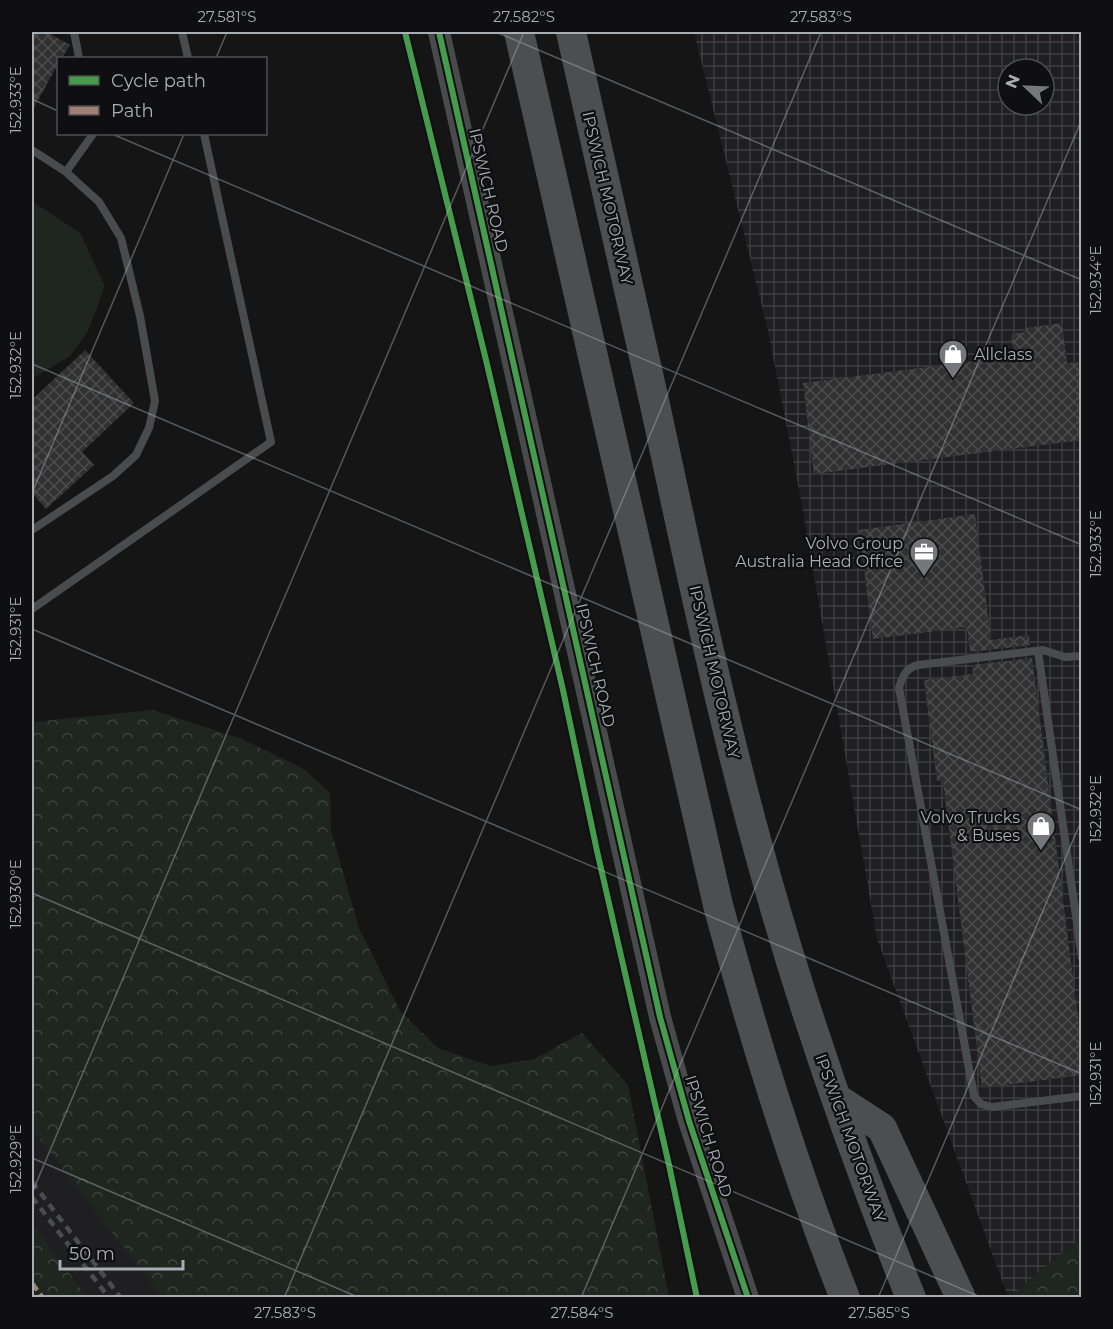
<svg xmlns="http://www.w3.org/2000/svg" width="1113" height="1329" font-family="Montserrat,sans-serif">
  <defs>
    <pattern id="industrial-grid" width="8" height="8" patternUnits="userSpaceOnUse" patternTransform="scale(1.5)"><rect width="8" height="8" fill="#1f1f21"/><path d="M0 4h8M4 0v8" fill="none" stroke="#3d3d3f"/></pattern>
    <pattern id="forest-crowns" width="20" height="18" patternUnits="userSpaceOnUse" patternTransform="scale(1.5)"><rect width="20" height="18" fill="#1f251f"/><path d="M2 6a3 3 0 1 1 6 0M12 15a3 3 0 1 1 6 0" fill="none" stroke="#3d423d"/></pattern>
    <pattern id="building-cross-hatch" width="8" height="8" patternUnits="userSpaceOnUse" patternTransform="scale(1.5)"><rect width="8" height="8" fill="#313132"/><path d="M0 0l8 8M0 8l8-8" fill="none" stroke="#4c4c4d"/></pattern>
  </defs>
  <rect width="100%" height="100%" fill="#151515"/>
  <path fill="#1f1f21" d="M32,1127l135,170h-107l-28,-36z"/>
  <path fill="url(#industrial-grid)" fill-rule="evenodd" d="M694,32h387v1206l-73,59 -131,-358 -78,-450 -31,-158zM1008,69h36v36h-36z"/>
  <path fill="url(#forest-crowns)" d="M153,710l89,29 62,30 26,24 1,37 28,98 41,83 38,37 53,18 43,-7 48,-26 46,52 41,212h-507l-130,-168v-407z
    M32,1223l55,74h-55z
    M1081,1238v59h-73z"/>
  <path fill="#1f251f" d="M32,201l48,32 25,53 -17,45 -18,25 -38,23z"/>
  <path fill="url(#building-cross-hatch)" d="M32,32h15l23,13 -8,13h-4v6l-26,47z
    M1062,323l5,40 15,-1v78l-268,34 -11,-91 211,-27 -3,-22 15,-2v-4z
    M85,350l49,53 -52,49 12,13 -48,44 -14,-16v-93z
    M975,514l16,126 38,-5 1,10 -60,7 -3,-25 -94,12 -14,-109z
    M1032,658l50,390v27l-100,13 -39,-307h-6l-13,-101 49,-6 -1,-9z"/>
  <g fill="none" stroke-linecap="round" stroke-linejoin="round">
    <path stroke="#494c4e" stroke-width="8" d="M74,32l5,26
      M182,32l6,26
      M32,150l34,22 33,30 22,36 19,78 15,85 -6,27 -13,27 -23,21 -81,54
      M66,172l27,-38
      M32,609l239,-167 -67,-308
      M1038,651l44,307
      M1082,656l-17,1 -22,-7 -125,15c-12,3 -16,12 -19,23l75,408 7,8 11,3 90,-11"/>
    <path stroke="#484a4b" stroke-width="22" d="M439,32l221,985 29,104 59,177"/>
    <path stroke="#4c4e4f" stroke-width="30" d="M519,32l199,873c36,134 76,264 127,393
      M571,32c28,124 56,248 84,373 34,159 68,319 112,475 40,142 89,281 144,418
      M836,1098l46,30 79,170"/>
    <path stroke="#4b4c4e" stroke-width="4.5" stroke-dasharray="8 6" stroke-linecap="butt" d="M32,1182l89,116
      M32,1197l77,101"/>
    <path stroke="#9e8076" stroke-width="4.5" stroke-dasharray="9 4.5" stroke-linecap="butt" d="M32,1283l11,15"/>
    <g stroke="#0f0f11" stroke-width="10">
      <path id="cycleway" d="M405,32l81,328 77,330 34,161 72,314 28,133
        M439,32l221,985 29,104 59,177"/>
    </g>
    <use href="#cycleway" stroke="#469c4c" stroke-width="6"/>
  </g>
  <path fill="none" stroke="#a7aeb4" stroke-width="1.5" stroke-opacity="0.45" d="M496,32l586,248M216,58l11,-26M32,99l26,12M112,134l970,411M32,364l1050,446M32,493l152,-359M32,629l1050,445M32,893l951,405M32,1158l328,140M32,1193l492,-1161M284,1298l537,-1266M581,1298l501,-1179M878,1298l204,-479"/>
  <defs>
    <g id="shop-pin" transform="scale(1.5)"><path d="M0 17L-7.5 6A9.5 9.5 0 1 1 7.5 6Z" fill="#74787c" stroke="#0f0f11"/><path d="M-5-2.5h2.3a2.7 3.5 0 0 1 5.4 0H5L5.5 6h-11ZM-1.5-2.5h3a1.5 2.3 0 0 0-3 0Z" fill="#fff"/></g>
    <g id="office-pin" transform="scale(1.5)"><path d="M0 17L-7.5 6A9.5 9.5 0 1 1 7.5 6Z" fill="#74787c" stroke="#0f0f11"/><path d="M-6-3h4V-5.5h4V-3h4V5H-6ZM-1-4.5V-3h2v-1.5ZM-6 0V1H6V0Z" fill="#fff"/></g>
  </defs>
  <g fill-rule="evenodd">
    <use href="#shop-pin" x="953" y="354"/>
    <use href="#office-pin" x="924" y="552"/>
    <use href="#shop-pin" x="1041" y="826"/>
  </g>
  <g text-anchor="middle" stroke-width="4.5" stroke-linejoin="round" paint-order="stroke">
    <g font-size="16" fill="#a7aeb4" stroke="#0f0f11">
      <text transform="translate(489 190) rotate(77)" y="6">IPSWICH ROAD</text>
      <text transform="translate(608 198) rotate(77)" y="6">IPSWICH MOTORWAY</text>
      <text transform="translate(596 665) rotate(77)" y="6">IPSWICH ROAD</text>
      <text transform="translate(715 672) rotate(77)" y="6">IPSWICH MOTORWAY</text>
      <text transform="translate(709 1136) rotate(73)" y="6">IPSWICH ROAD</text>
      <text transform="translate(851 1138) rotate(70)" y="6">IPSWICH MOTORWAY</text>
    </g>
    <g font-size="16" fill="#a7aeb4" stroke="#0f0f11" text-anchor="end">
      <text x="974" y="360" text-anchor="start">Allclass</text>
      <text x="903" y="549">Volvo Group<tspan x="903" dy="18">Australia Head Office</tspan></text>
      <text x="1020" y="823">Volvo Trucks<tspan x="1020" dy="18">&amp; Buses</tspan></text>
    </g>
  </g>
  <rect width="1113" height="1329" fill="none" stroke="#0f0f11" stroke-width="66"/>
  <rect x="57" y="57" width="210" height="78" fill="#0f0f11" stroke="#4c4f52" stroke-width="1.5"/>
  <rect x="69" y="76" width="30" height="9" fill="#469c4c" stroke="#4c4f52" stroke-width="1.5"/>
  <text x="111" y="87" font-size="18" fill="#a7aeb4">Cycle path</text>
  <rect x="69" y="106" width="30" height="9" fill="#9e8076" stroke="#4c4f52" stroke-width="1.5"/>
  <text x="111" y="117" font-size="18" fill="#a7aeb4">Path</text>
  <g transform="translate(1026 87) rotate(293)"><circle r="28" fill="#0f0f11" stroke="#4c4f52" stroke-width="1.5"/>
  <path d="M0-4.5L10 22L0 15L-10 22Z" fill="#74787c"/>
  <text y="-9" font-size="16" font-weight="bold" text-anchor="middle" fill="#a7aeb4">N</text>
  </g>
  <path d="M60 1260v9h123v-9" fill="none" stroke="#a7aeb4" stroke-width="3"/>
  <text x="69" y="1260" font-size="18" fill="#a7aeb4" stroke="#0f0f11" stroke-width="4.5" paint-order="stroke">50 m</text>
  <rect x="33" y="33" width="1047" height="1263" fill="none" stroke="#a7aeb4" stroke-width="2"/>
  <g font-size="15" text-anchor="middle" fill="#a7aeb4">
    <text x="227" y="22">27.581°S</text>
    <text x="524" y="22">27.582°S</text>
    <text x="821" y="22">27.583°S</text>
    <text transform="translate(16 100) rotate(-90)" y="5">152.933°E</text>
    <text transform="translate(1096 280) rotate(-90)" y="5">152.934°E</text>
    <text transform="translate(16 365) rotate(-90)" y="5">152.932°E</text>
    <text transform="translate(1096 544) rotate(-90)" y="5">152.933°E</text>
    <text transform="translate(16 629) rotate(-90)" y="5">152.931°E</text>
    <text transform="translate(1096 809) rotate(-90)" y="5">152.932°E</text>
    <text transform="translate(16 894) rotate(-90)" y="5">152.930°E</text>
    <text transform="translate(1096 1074) rotate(-90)" y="5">152.931°E</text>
    <text transform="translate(16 1159) rotate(-90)" y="5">152.929°E</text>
    <text x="285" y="1318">27.583°S</text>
    <text x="582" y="1318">27.584°S</text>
    <text x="879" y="1318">27.585°S</text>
  </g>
</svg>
